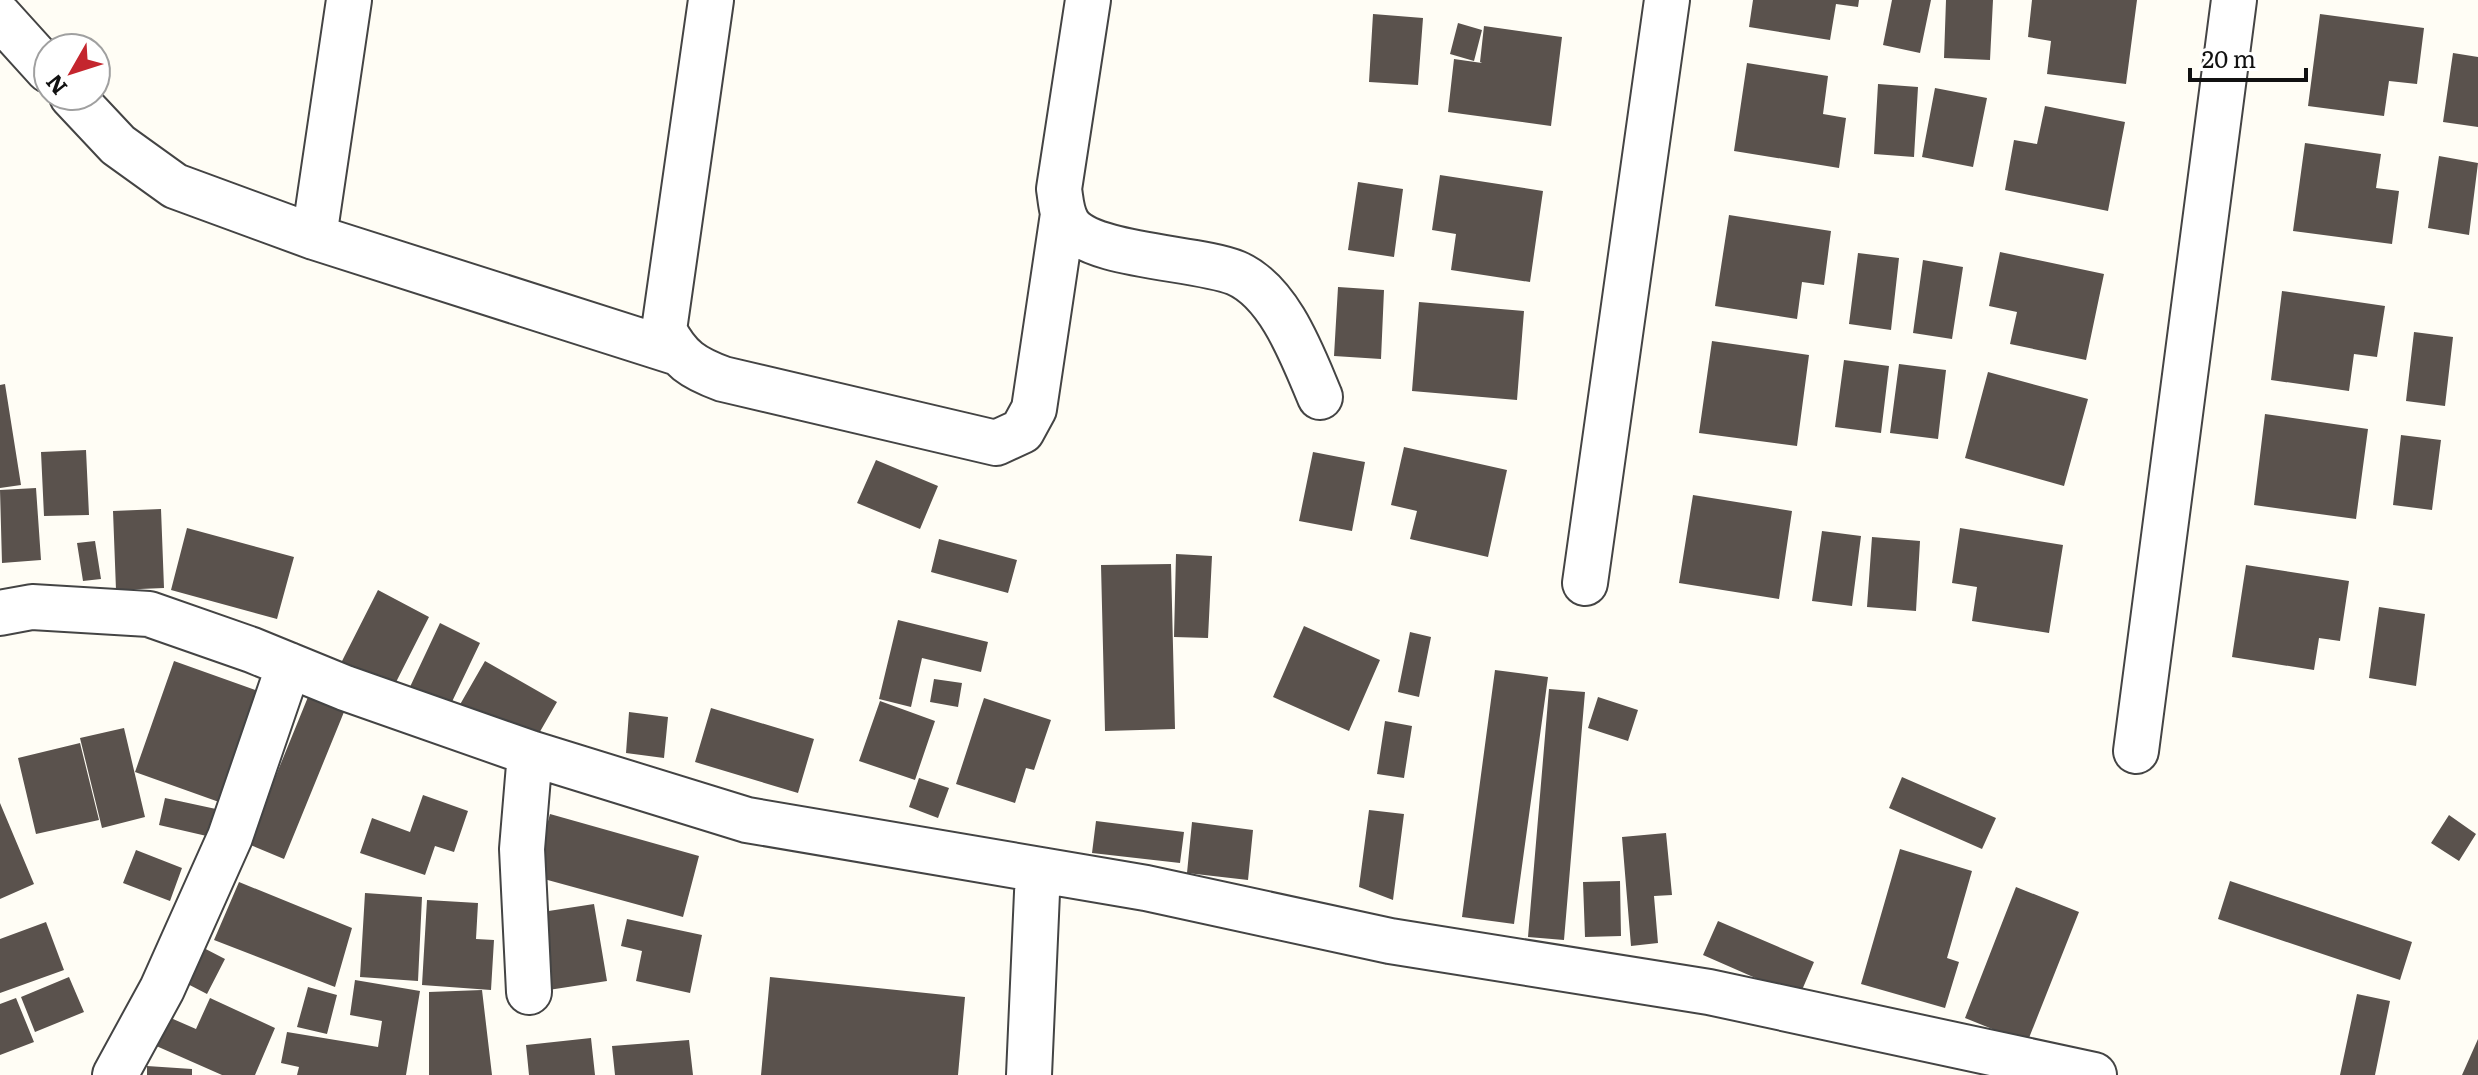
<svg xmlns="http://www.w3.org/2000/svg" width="2478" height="1075" font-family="Literata,serif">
  <rect width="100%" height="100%" fill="#fffdf5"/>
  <path fill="#5a524d" d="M1753,0h106l-1,7 -22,-3 -6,36 -81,-13z
    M1892,0h39l-11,53 -37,-8z
    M1946,0h47l-3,60 -46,-2z
    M2032,0h105l-11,84 -79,-10 4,-33 -23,-4z
    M1373,14l50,4 -5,67 -49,-3z
    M2320,14l104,14 -7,56 -28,-3 -5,35 -76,-10z
    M1458,23l24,7 -8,31 -24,-7z
    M1484,26l78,11 -11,89 -103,-14 6,-53 28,4 -2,-1z
    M2453,53l25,4v70l-35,-5z
    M1747,63l81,13 -5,38 23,4 -7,50 -105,-17z
    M1878,84l40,3 -4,70 -40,-3z
    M1935,88l52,10 -14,69 -51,-10z
    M2045,106l80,16 -17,89 -103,-21 9,-50 23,4z
    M2305,143l76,11 -5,34 23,3 -7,53 -99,-13z
    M2439,156l39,7 -9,72 -41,-7z
    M1440,175l103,16 -13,91 -79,-12 5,-36 -24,-4z
    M1358,182l45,7 -9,68 -46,-7z
    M1729,215l102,16 -7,54 -22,-3 -5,37 -82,-13z
    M2000,252l104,22 -18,86 -76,-16 7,-32 -28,-6z
    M1858,253l41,5 -8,72 -42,-6z
    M1923,260l40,7 -11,72 -39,-6z
    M1338,287l46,3 -3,69 -47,-3z
    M2282,291l103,15 -8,51 -23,-3 -5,37 -78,-11z
    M1419,302l105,9 -7,89 -105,-9z
    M2414,332l39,5 -8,69 -39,-5z
    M1712,341l97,14 -12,91 -98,-13z
    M1844,360l45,6 -8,67 -46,-6z
    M1899,364l47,6 -8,69 -48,-6z
    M1988,372l100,27 -24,87 -99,-28z
    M5,384l16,101 -21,3v-103z
    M2265,414l103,15 -12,90 -102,-14z
    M2401,435l40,5 -9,70 -39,-5z
    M1404,447l103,23 -19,87 -78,-18 7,-28 -26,-6z
    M86,450l3,65 -45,1 -3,-64z
    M1313,452l52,10 -13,69 -53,-10z
    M876,460l62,26 -18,43 -63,-26z
    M36,488l5,72 -39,3 -2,-73z
    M1693,495l99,16 -13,88 -100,-16z
    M161,509l3,79 -48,2 -3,-79z
    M187,528l107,29 -17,62 -106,-29z
    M1960,528l103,17 -14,88 -77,-12 5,-34 -25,-4z
    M1822,531l39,5 -9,70 -40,-5z
    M1872,537l48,4 -4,70 -49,-4z
    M939,539l78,21 -9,33 -77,-21z
    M95,541l6,38 -18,2 -6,-38z
    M1176,554l36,2 -4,82 -34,-1z
    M1171,564l4,165 -70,2 -4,-166z
    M2246,565l103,16 -9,60 -21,-3 -5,32 -82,-13z
    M378,590l51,27 -38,75 -51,-27z
    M2379,607l46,7 -9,72 -47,-8z
    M898,620l90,22 -7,30 -59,-14 -11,49 -32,-8z
    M440,623l40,20 -31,65 -40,-19z
    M1304,626l76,34 -31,71 -76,-34z
    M1410,632l21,5 -12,60 -21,-5z
    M174,661l84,30 -39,111 -84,-30z
    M485,661l72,41 -27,47 -72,-41z
    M1495,670l53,7 -34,247 -52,-7z
    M934,679l28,4 -4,24 -28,-5z
    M1549,689l36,3 -21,248 -36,-3z
    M308,697l36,15 -60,147 -36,-15z
    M1598,697l40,13 -10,31 -40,-13z
    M984,698l67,22 -17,50 -8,-2 -11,35 -59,-19z
    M880,701l55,20 -20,59 -56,-19z
    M711,708l103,31 -16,54 -103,-31z
    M629,712l39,5 -4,41 -38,-5z
    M1385,721l27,5 -8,52 -27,-4z
    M124,728l21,89 -43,11 -22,-90z
    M80,743l19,77 -63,14 -18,-76z
    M1902,777l94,41 -14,31 -93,-41z
    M919,778l30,10 -11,30 -29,-11z
    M423,795l45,16 -14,41 -19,-6 -10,29 -65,-22 12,-35 38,14z
    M165,798l51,11 -5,28 -52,-12z
    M0,803l34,81 -34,15z
    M1369,810l35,4 -11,86 -34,-13z
    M550,814l149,42 -16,61 -150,-41z
    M2449,815l27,19 -17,27 -28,-18z
    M1096,821l88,11 -4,31 -88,-10z
    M1192,822l61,8 -5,50 -61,-7z
    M1666,833l6,62 -18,1 4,47 -27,3 -9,-109z
    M1900,849l72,22 -25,87 12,4 -14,46 -84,-24z
    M136,850l46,18 -12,33 -47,-18z
    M1620,881l1,55 -36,1 -2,-55z
    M2230,881l182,61 -12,38 -182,-61z
    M239,882l113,46 -17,59 -121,-47z
    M2016,887l63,25 -52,131 -62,-25z
    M365,893l57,4 -4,84 -58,-4z
    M427,900l51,3 -2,36 18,1 -3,50 -69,-5z
    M594,904l13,77 -65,10 -13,-77z
    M627,919l75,16 -12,58 -54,-12 6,-30 -21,-5z
    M1718,921l96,41 -15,35 -96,-42z
    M46,922l18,48 -64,23v-54z
    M196,944l29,15 -18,35 -29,-15z
    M69,977l15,35 -49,20 -14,-35z
    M770,977l195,20 -7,78h-197z
    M355,980l65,11 -14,84h-109l2,-8 -18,-4 6,-31 91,15 4,-26 -32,-6z
    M308,987l29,8 -10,39 -30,-7z
    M482,990l10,85h-63v-83z
    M2357,994l33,7 -15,74h-35z
    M16,998l18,44 -34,13v-51z
    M210,998l65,30 -20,47h-33l-77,-34 12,-29 39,17z
    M591,1038l4,37h-66l-3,-30z
    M2478,1039v36h-16z
    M689,1040l4,35h-78l-3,-29z
    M147,1066l45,3v6h-45z"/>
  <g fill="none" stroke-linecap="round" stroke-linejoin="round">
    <g stroke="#444" stroke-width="48">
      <path id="street" d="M711,0l-47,330c15,29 29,38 59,49l273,64 26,-12 12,-22 29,-195
        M1088,0l-29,189c2,12 2,24 9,35 22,33 130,33 168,49 44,19 67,84 84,124
        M0,17l48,53
        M72,96l46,49 57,41 139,51 361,115
        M314,237l35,-237
        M1585,583l82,-583
        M0,613l32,-6 117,7 103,36 93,38 185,65 217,67 399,68 244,53 319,51 385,83
        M2136,751l98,-751
        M529,992l-7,-143 8,-96
        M115,1075l47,-86 68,-152 59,-172
        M1029,1075l9,-205"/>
    </g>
    <use href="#street" stroke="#fff" stroke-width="44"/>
  </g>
  <g transform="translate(72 72) rotate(231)"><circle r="38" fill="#ffffff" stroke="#a0a0a0" stroke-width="2"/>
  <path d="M0-6L14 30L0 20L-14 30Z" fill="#c4262e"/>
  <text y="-12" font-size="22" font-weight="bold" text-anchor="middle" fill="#111111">N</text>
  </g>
  <path d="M2190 68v12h116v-12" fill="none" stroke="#111111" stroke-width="4"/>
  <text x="2202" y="68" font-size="24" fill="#111111" stroke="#ffffff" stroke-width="6" paint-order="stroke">20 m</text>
</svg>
